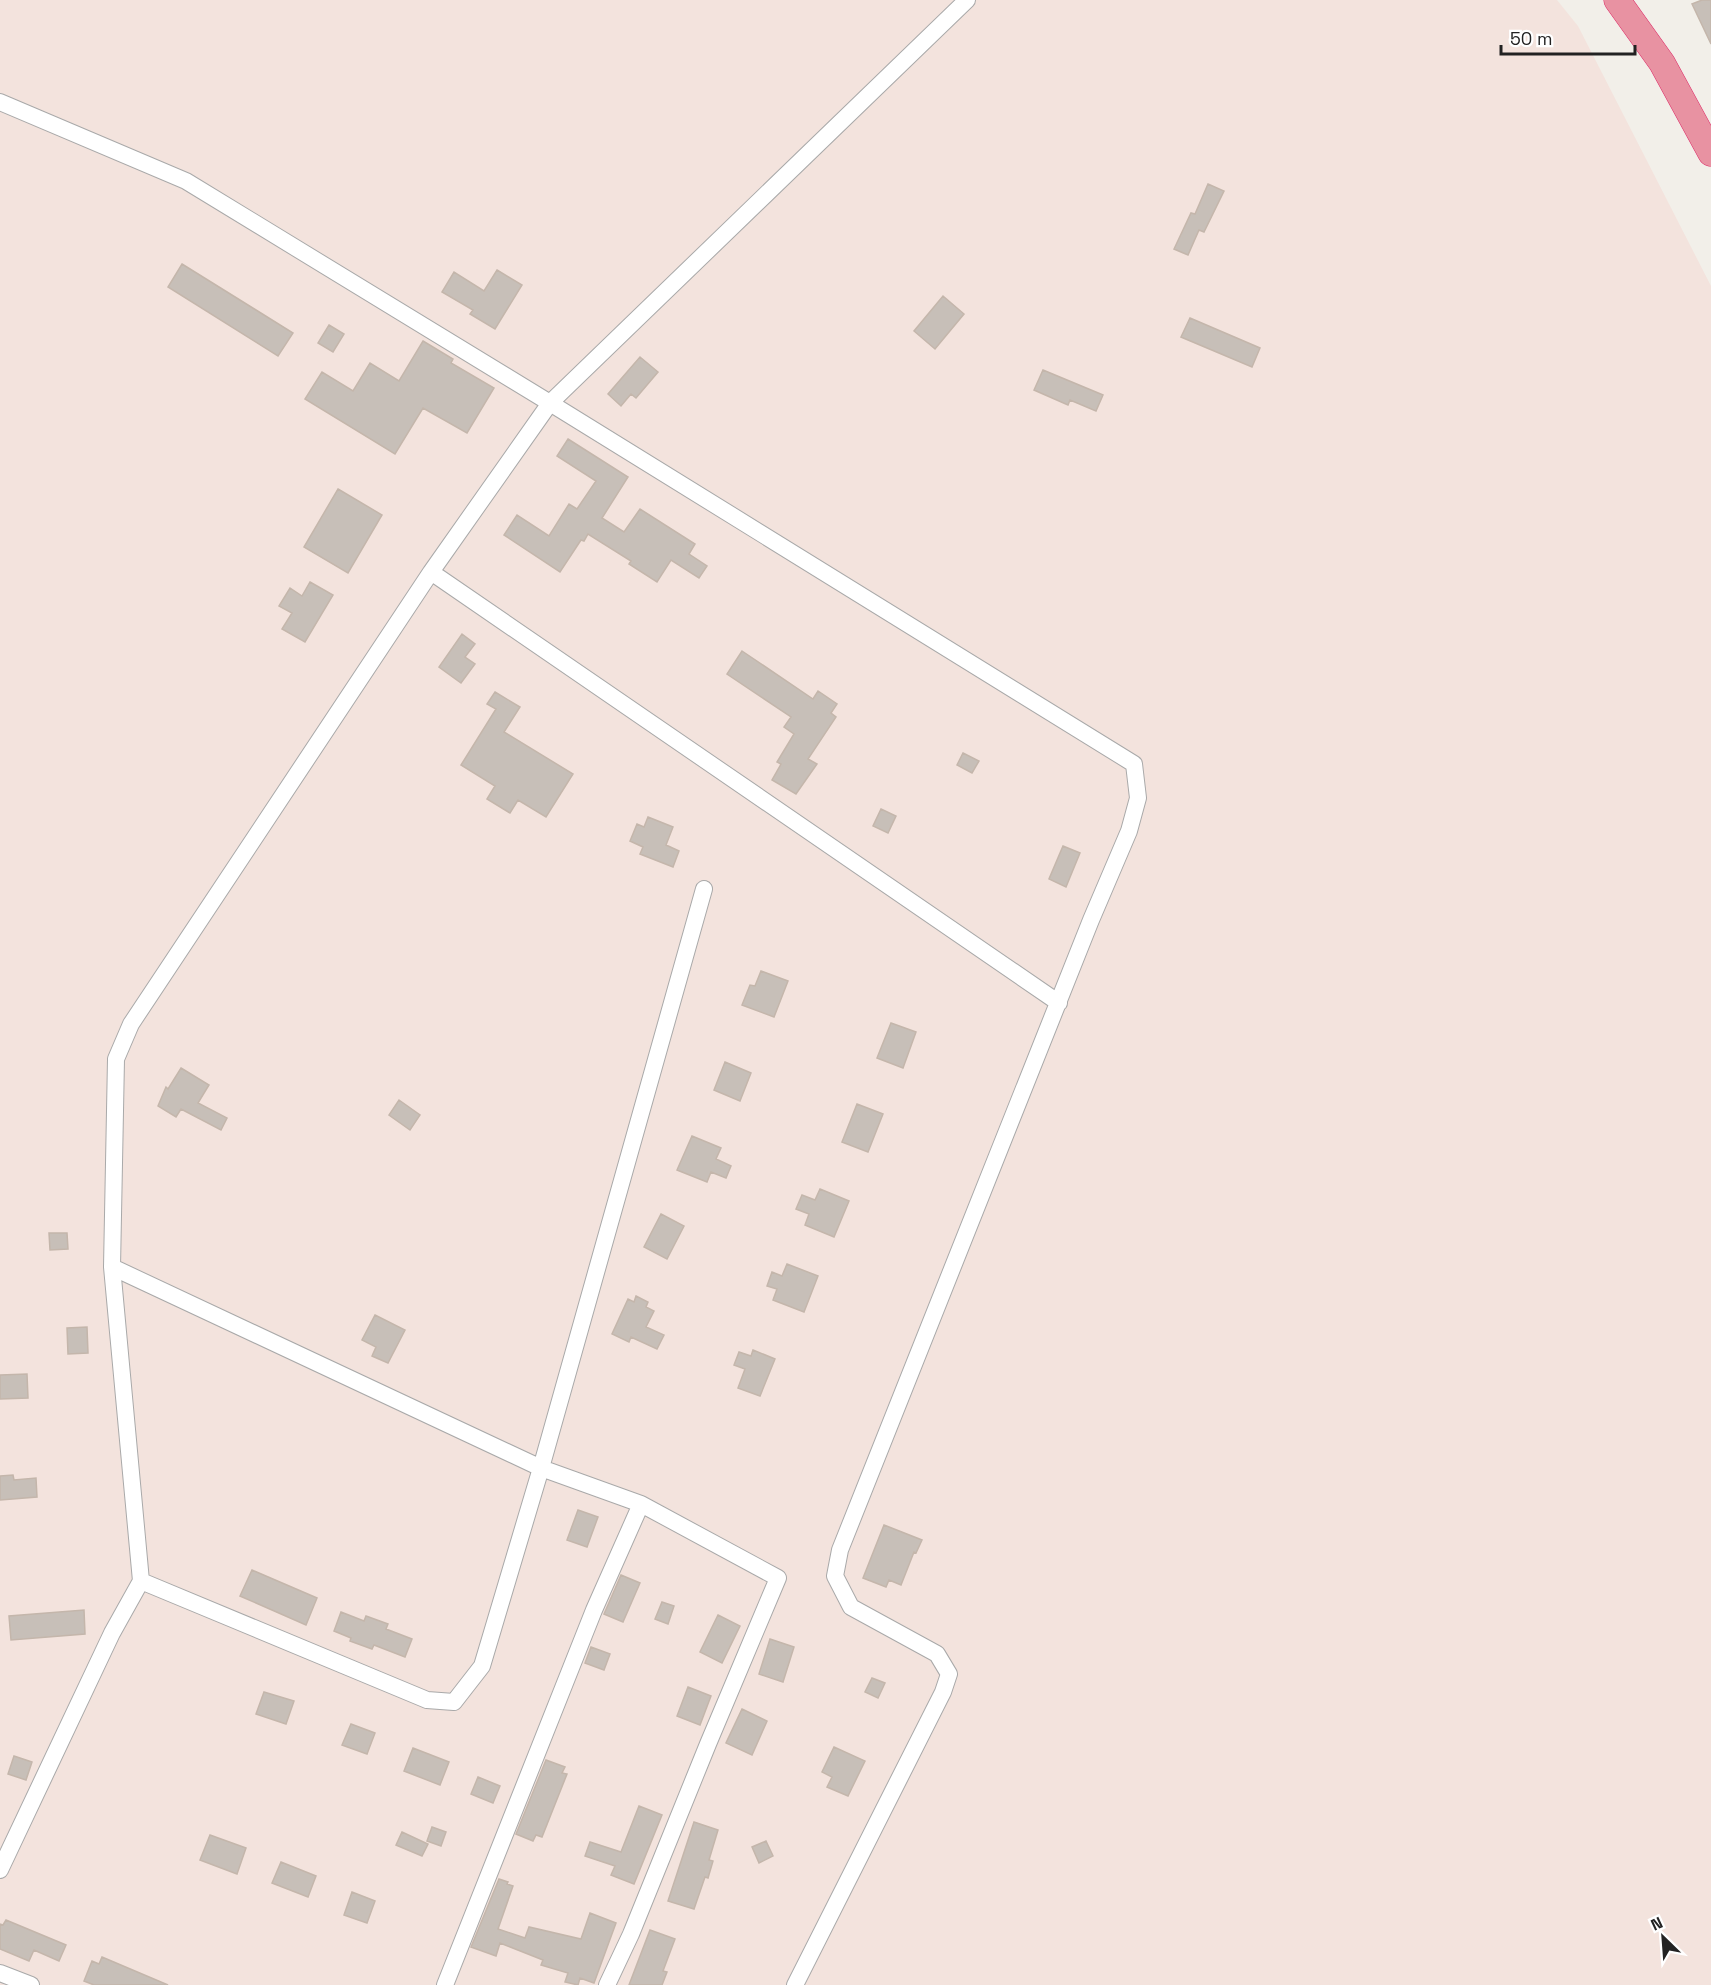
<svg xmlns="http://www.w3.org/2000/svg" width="1711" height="1985" font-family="'Space Grotesk',sans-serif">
  <rect width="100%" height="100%" fill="#f2efe9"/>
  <path fill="#f3e3dd" d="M0,0h1557l21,26 133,260v1699h-1711z"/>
  <path fill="#c7bfb8" stroke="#c4b6ab" stroke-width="1.5" d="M1702,0h9v44l-19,-40z
    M1208,184l16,7 -20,41 -5,-2 -11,25 -14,-6 17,-36 4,1z
    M182,264l111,69 -15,23 -110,-69z
    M497,270l25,15 -27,44 -25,-15 3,-4 -31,-18 12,-20 30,19z
    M943,296l21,18 -29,35 -21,-18z
    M1190,318l70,30 -8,19 -71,-30z
    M329,325l15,9 -11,18 -15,-9z
    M423,341l30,18 -2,4 43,25 -27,45 -44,-25 -28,46 -90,-55 17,-27 31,19 17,-28 29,18z
    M640,357l18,15 -22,26 -5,-4 -10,12 -13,-12z
    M1043,370l60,25 -7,16 -26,-11 -2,5 -34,-15z
    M568,439l60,38 -26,41 22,14 16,-23 55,35 -6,10 18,12 -8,12 -28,-18 -14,22 -28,-18 2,-3 -43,-27 -4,7 -3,-1 -21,32 -56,-37 13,-20 32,21 20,-32 8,5 19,-28 -39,-25z
    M338,489l44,26 -34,58 -44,-26z
    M310,582l23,13 -28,47 -23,-13 10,-16 -13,-7 11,-18 12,8z
    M462,634l13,10 -10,13 10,7 -14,19 -22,-16z
    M742,651l71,48 5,-8 19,13 -6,9 5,4 -28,42 9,5 -21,30 -24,-14 9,-16 -4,-2 17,-28 -10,-7 7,-10 -64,-43z
    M495,692l25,15 -16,25 69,42 -27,43 -28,-17 -8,13 -23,-14 8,-13 -34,-21 35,-56 -9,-5z
    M963,753l16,8 -7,12 -15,-8z
    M881,809l15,7 -8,17 -15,-7z
    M648,817l25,10 -7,18 13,6 -6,16 -33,-13 3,-7 -13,-6 7,-17 7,3z
    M1063,846l17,7 -14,34 -17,-8z
    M761,971l27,10 -14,36 -32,-12 8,-20 5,1z
    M891,1023l25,9 -13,36 -26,-10z
    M725,1062l26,11 -11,28 -26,-11z
    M181,1068l28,17 -11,18 29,15 -6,12 -40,-21 -5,8 -18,-11 8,-19 2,2z
    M399,1100l21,15 -10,15 -21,-15z
    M857,1104l26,10 -15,38 -26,-10z
    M692,1136l29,12 -5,11 15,7 -5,12 -15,-6 -4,10 -30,-12z
    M820,1189l29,12 -15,36 -29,-12 4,-11 -13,-5 6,-14 13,5z
    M661,1214l23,12 -17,33 -23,-12z
    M49,1233h18l1,16 -18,1z
    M787,1264l31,12 -14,36 -31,-12 4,-11 -10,-3 5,-14 10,4z
    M636,1296l12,6 -2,5 8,4 -8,16 18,8 -7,14 -26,-12 -2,5 -17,-8 16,-35 6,3z
    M375,1315l30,15 -17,33 -16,-7 4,-9 -14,-7z
    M87,1327l1,26 -20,1 -1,-26z
    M753,1350l22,9 -15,37 -22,-8 7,-19 -11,-4 5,-13 12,4z
    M27,1374l1,24 -28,1v-24z
    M13,1475l1,5 22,-2 1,19 -37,3v-24z
    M578,1510l20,7 -11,30 -20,-7z
    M884,1525l38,15 -6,13 -2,-1 -13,33 -12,-5 -3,7 -23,-9z
    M252,1570l65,28 -11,27 -66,-29z
    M621,1575l19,8 -17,39 -19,-8z
    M662,1602l12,4 -6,18 -13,-5z
    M84,1610l1,24 -74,6 -2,-24z
    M341,1612l23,9 2,-5 22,8 -2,5 26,10 -7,18 -31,-12 -2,4 -22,-8 1,-3 -17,-7z
    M718,1615l22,11 -18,37 -22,-11z
    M770,1639l24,8 -11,35 -24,-8z
    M591,1647l19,7 -6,16 -19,-7z
    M872,1678l13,5 -7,15 -13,-6z
    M688,1687l23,9 -11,29 -23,-9z
    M264,1692l30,9 -8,23 -30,-10z
    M742,1709l25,12 -15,34 -26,-12z
    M351,1724l24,9 -8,21 -25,-9z
    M834,1747l31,14 -17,35 -21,-9 5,-10 -10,-5z
    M413,1748l36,14 -9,23 -36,-14z
    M14,1756l18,6 -6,18 -18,-6z
    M546,1760l19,7 -3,6 5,1 -25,63 -6,-2 -3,6 -17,-7z
    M478,1777l22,9 -7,17 -22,-9z
    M639,1806l23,9 -28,69 -23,-9 4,-9 -30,-10 5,-14 31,10z
    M694,1822l24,8 -9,30 4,1 -5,17 -3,-1 -11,32 -26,-8z
    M432,1827l14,5 -5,14 -14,-5z
    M402,1832l26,12 -6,12 -26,-11z
    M210,1835l36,13 -9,26 -37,-14z
    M766,1841l7,15 -14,7 -7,-16z
    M281,1862l35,14 -8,21 -36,-14z
    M499,1879l9,3 -1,2 6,2 -15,43 27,9 4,-11 52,12 9,-26 26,10 -22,60 -14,-5 -2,7 -13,-3 3,-9 -27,-8 2,-5 -43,-17 -4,13 -25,-9z
    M352,1892l23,9 -8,22 -23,-8z
    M6,1920l60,25 -7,16 -25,-11 -5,11 -29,-12v-25l3,1z
    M650,1930l25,9 -12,32 4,1 -5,13h-33z
    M102,1957l66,28h-74l-10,-4 8,-20 7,3z"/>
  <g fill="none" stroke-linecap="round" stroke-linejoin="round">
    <g stroke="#a9a9a9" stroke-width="18">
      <path id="minor" d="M0,102l186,79 364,222 584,361 4,34 -9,33 -38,89 -251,630 -5,26 16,31 86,47 12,20 -6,18 -148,293
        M431,572l628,431
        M112,1267l429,201 100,36 -47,106 -149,375
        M141,1581l286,119 27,2 28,-36 59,-198 163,-579
        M0,1870l112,-237 29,-52 -29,-314 4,-208 15,-35 300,-452 119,-169 417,-403
        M0,1973l31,12
        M607,1985l24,-51 77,-190 70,-166 -137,-74"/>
    </g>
    <g stroke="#dc2a67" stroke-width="27">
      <path id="highway" d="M1617,0l45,63 49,90"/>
    </g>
    <use href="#minor" stroke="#fff" stroke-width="16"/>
    <use href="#highway" stroke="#e892a2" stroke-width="26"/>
  </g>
  <g transform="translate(1663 1937) rotate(335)" stroke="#ffffff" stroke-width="4.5" paint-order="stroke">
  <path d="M0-4.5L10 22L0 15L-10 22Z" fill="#222222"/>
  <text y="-9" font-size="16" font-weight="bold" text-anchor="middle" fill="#222222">N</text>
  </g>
  <path d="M1501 45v9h134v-9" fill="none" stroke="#222222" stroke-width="3"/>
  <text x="1510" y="45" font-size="18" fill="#222222" stroke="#ffffff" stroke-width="4.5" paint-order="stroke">50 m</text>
</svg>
